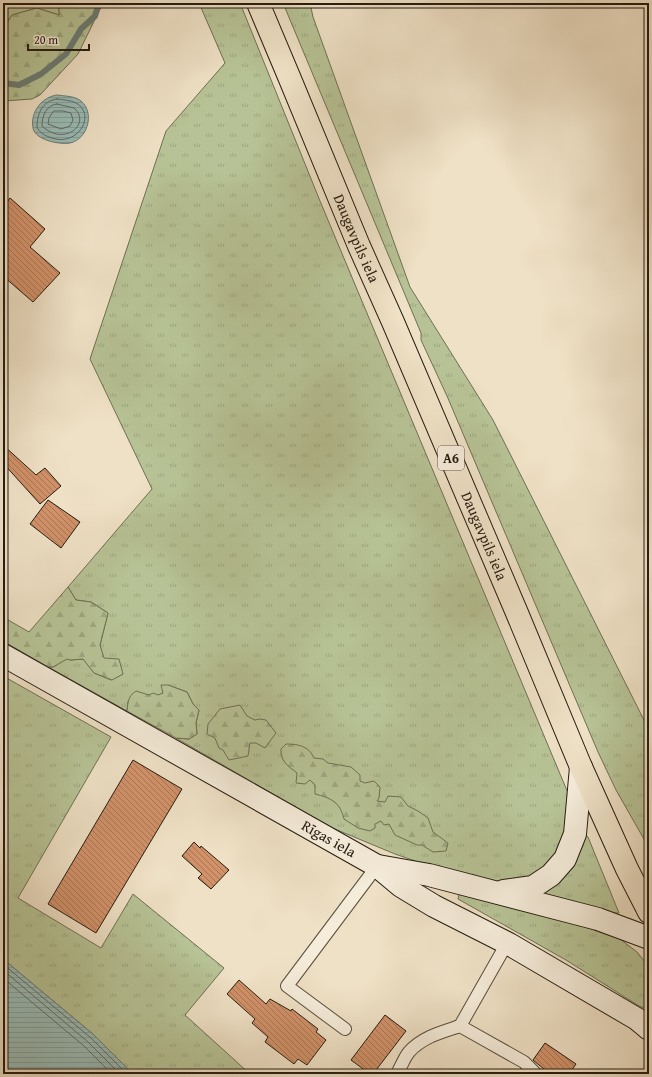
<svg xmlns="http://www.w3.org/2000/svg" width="652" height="1077" font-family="'Gentium Book Plus',serif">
  <defs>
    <pattern id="grass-tufts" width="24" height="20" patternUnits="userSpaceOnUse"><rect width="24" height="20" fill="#b7c396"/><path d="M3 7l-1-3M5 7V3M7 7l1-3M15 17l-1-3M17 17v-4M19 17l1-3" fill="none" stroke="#9da780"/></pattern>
    <pattern id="forest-firs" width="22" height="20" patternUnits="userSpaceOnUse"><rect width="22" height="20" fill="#b7c396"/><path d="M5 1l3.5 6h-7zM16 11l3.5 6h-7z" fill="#9da780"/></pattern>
    <pattern id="water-rules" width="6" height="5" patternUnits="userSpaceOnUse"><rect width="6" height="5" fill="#9abdb9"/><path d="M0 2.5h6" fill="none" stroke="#85a29e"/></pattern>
    <pattern id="building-back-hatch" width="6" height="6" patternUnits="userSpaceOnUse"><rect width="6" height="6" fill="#d19169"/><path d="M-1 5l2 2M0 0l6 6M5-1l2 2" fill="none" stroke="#a97655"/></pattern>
  </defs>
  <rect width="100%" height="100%" fill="#efe1c6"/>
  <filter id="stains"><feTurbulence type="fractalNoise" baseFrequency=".005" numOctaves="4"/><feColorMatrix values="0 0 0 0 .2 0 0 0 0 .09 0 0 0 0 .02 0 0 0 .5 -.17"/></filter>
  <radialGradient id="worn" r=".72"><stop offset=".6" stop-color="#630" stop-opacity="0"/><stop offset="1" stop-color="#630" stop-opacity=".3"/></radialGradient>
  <path fill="url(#grass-tufts)" stroke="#6e7054" d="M3,3h56v12l-22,-7 -25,7 -9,14z
    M199,3h41l80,198 248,592 -4,52 -24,30 -41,7 -75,-18 -29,-10 -65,-27 -154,-89 13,1 8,-5 -1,-11 3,-13 -6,-6 -6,-12 -19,-7 -5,8 -5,3 -9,-1 -21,6 -1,10 -79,-44h5l14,-9 3,2 14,-1 10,14 17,7 12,-6 -20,-16 -3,-13 8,-32 -17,-11 -15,-2 -8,-13 84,-98 -62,-130 76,-228 59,-68z
    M283,3h27l3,14 97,270 83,133 156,310v118l-33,-58 -18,-38 -151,-356 -26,-56v-7z
    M3,676l108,61 -93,161 83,50 32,-54 91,74 -39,47 65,59h-117l-39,-39 -91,-76z
    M584,834l4,3 31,76h-4l-74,-20z
    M459,894l123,32 38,13 17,13 12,15v43l-10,-4 -73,-46 -108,-61z"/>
  <path fill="url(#forest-firs)" stroke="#6e7054" d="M59,3h44l-25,51 -38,41 -8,4 -29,2v-72l9,-14 25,-7 22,7z
    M68,587l8,13 15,2 17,11 -8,32 4,13 15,1 4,15 -11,6 -18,-7 -11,-14 -13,1 -3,-1 -14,8h-5l-45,-26v-24l26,15z
    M161,685h7l19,7 6,12 6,6 -3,13 1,11 -8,5 -13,-1 -49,-27c1,-9 1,-15 9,-20l13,4 4,-2 5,2 5,-2z
    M240,705l7,11 8,4 5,-1 6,1 10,13 -11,15 -9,-5h-6l-2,13 -19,4 -6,-10 -4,-2 -4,-10 -8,-4 1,-10 12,-15z
    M286,744c12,0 23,2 28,14l9,1 5,4 23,4 9,8v6l5,2 9,-2 6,6 -1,11 -2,3 8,1 3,-6 13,1 7,9 10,5 10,7 5,14 15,11 -2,8 -13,1 -11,-7h-5l-22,-10 -6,-11 -5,1 -3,-4 -6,3v4l-5,3 -12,-3 -14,-9c-4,-17 -13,-21 -29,-25v-9l-5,-5 -5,4 -9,-1 1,-10c-9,-7 -17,-12 -16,-24z"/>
  <path fill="url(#water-rules)" stroke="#6b7d76" d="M57,95c7,1 15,1 21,4 18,10 11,40 -8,44 -10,2 -35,-3 -37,-15 -3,-16 9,-31 24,-33z
    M3,959l91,76 39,39h-130z"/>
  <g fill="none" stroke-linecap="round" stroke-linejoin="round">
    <path stroke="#606c65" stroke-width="1" d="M57,99c6,1 13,1 19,4 21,11 2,46 -27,34 -5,-2 -10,-5 -12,-10 0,-13 5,-26 20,-28z
      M57,104l17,4c18,16 -10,39 -32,18 0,-10 4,-21 15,-22z
      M54,111h9l8,2 2,7 -3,6 -9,3 -13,-5 1,-6z
      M3,964l88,74 36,36
      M3,970l85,72 32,32
      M3,978l81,68 28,28"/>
    <path stroke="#6b7d76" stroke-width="6" d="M3,83l16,2 22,-11 25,-20 15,-25 14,-13 4,-13"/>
  </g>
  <path fill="url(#building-back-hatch)" stroke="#251c11" d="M10,198l35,31 -15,18 30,26 -27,29 -30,-26v-69z
    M3,445l33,30 9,-7 16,18 -21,18 -37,-41z
    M48,500l32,22 -19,26 -31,-24z
    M133,760l49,29 -86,144 -48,-29z
    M194,842l6,6 1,-2 28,24 -18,19 -13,-11 4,-4 -20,-18z
    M239,980l27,24 4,-5 21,12 1,-2 26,20 -2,3 10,8 -19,25 -9,-6 -4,5 -29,-22 3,-5 -16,-14 3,-4 -28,-25z
    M385,1015l21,16 -33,43h-3l-19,-14z
    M545,1043l31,21 -7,10h-19l-17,-14z"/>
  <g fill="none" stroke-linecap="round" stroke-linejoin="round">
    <g stroke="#584d3e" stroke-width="14">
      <path id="lane" d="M460,1026l64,36 12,12
        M345,1029l-58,-43 90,-120
        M397,1074c4,-7 7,-16 12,-22 13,-15 33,-20 51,-26l42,-74 7,-8"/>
    </g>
    <g stroke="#251c11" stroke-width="24">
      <g id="secondary">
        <path id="s1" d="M3,655l374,211 24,20 33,20 75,38 128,75 12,10"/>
        <path d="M378,866l51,9 169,44 51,19"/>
        <path d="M504,891l29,-4 18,-12 14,-16 10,-25 6,-67"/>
      </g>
    </g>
    <g stroke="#251c11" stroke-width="24">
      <g id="highway">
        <path id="s2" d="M258,3l32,76 69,167 34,76 124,291 64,154 46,102 22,43"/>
      </g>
    </g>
    <use href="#lane" stroke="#f5ecda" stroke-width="12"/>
    <use href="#secondary" stroke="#f5ecda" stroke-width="22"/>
    <use href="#highway" stroke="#efe1c6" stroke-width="22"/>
  </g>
  <g text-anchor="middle" stroke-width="3" stroke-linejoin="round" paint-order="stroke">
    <rect fill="#f5ecda" stroke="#635a4d" stroke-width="1" x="438" y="446" width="26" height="24" rx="3"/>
    <g font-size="14" font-weight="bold" fill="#251c11">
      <text x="451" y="463">A6</text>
    </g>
    <g font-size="15" fill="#251c11" stroke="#f5ecda">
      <text dy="5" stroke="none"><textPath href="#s2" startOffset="255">Daugavpils iela</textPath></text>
      <text dy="5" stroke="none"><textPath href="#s2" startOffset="579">Daugavpils iela</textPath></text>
      <text dy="5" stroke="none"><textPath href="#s1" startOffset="374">Rīgas iela</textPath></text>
    </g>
  </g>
  <rect width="652" height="1077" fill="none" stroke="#efe1c6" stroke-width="16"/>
  <rect x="4" y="4" width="644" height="1069" fill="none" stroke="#251c11" stroke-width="2"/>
  <rect x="8" y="8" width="636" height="1061" fill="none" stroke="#251c11"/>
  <path d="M28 44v6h61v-6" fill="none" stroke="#251c11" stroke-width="2"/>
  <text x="34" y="44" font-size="12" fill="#251c11" stroke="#f5ecda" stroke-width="3" paint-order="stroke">20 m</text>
  <rect width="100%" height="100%" filter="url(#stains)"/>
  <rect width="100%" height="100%" fill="url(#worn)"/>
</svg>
